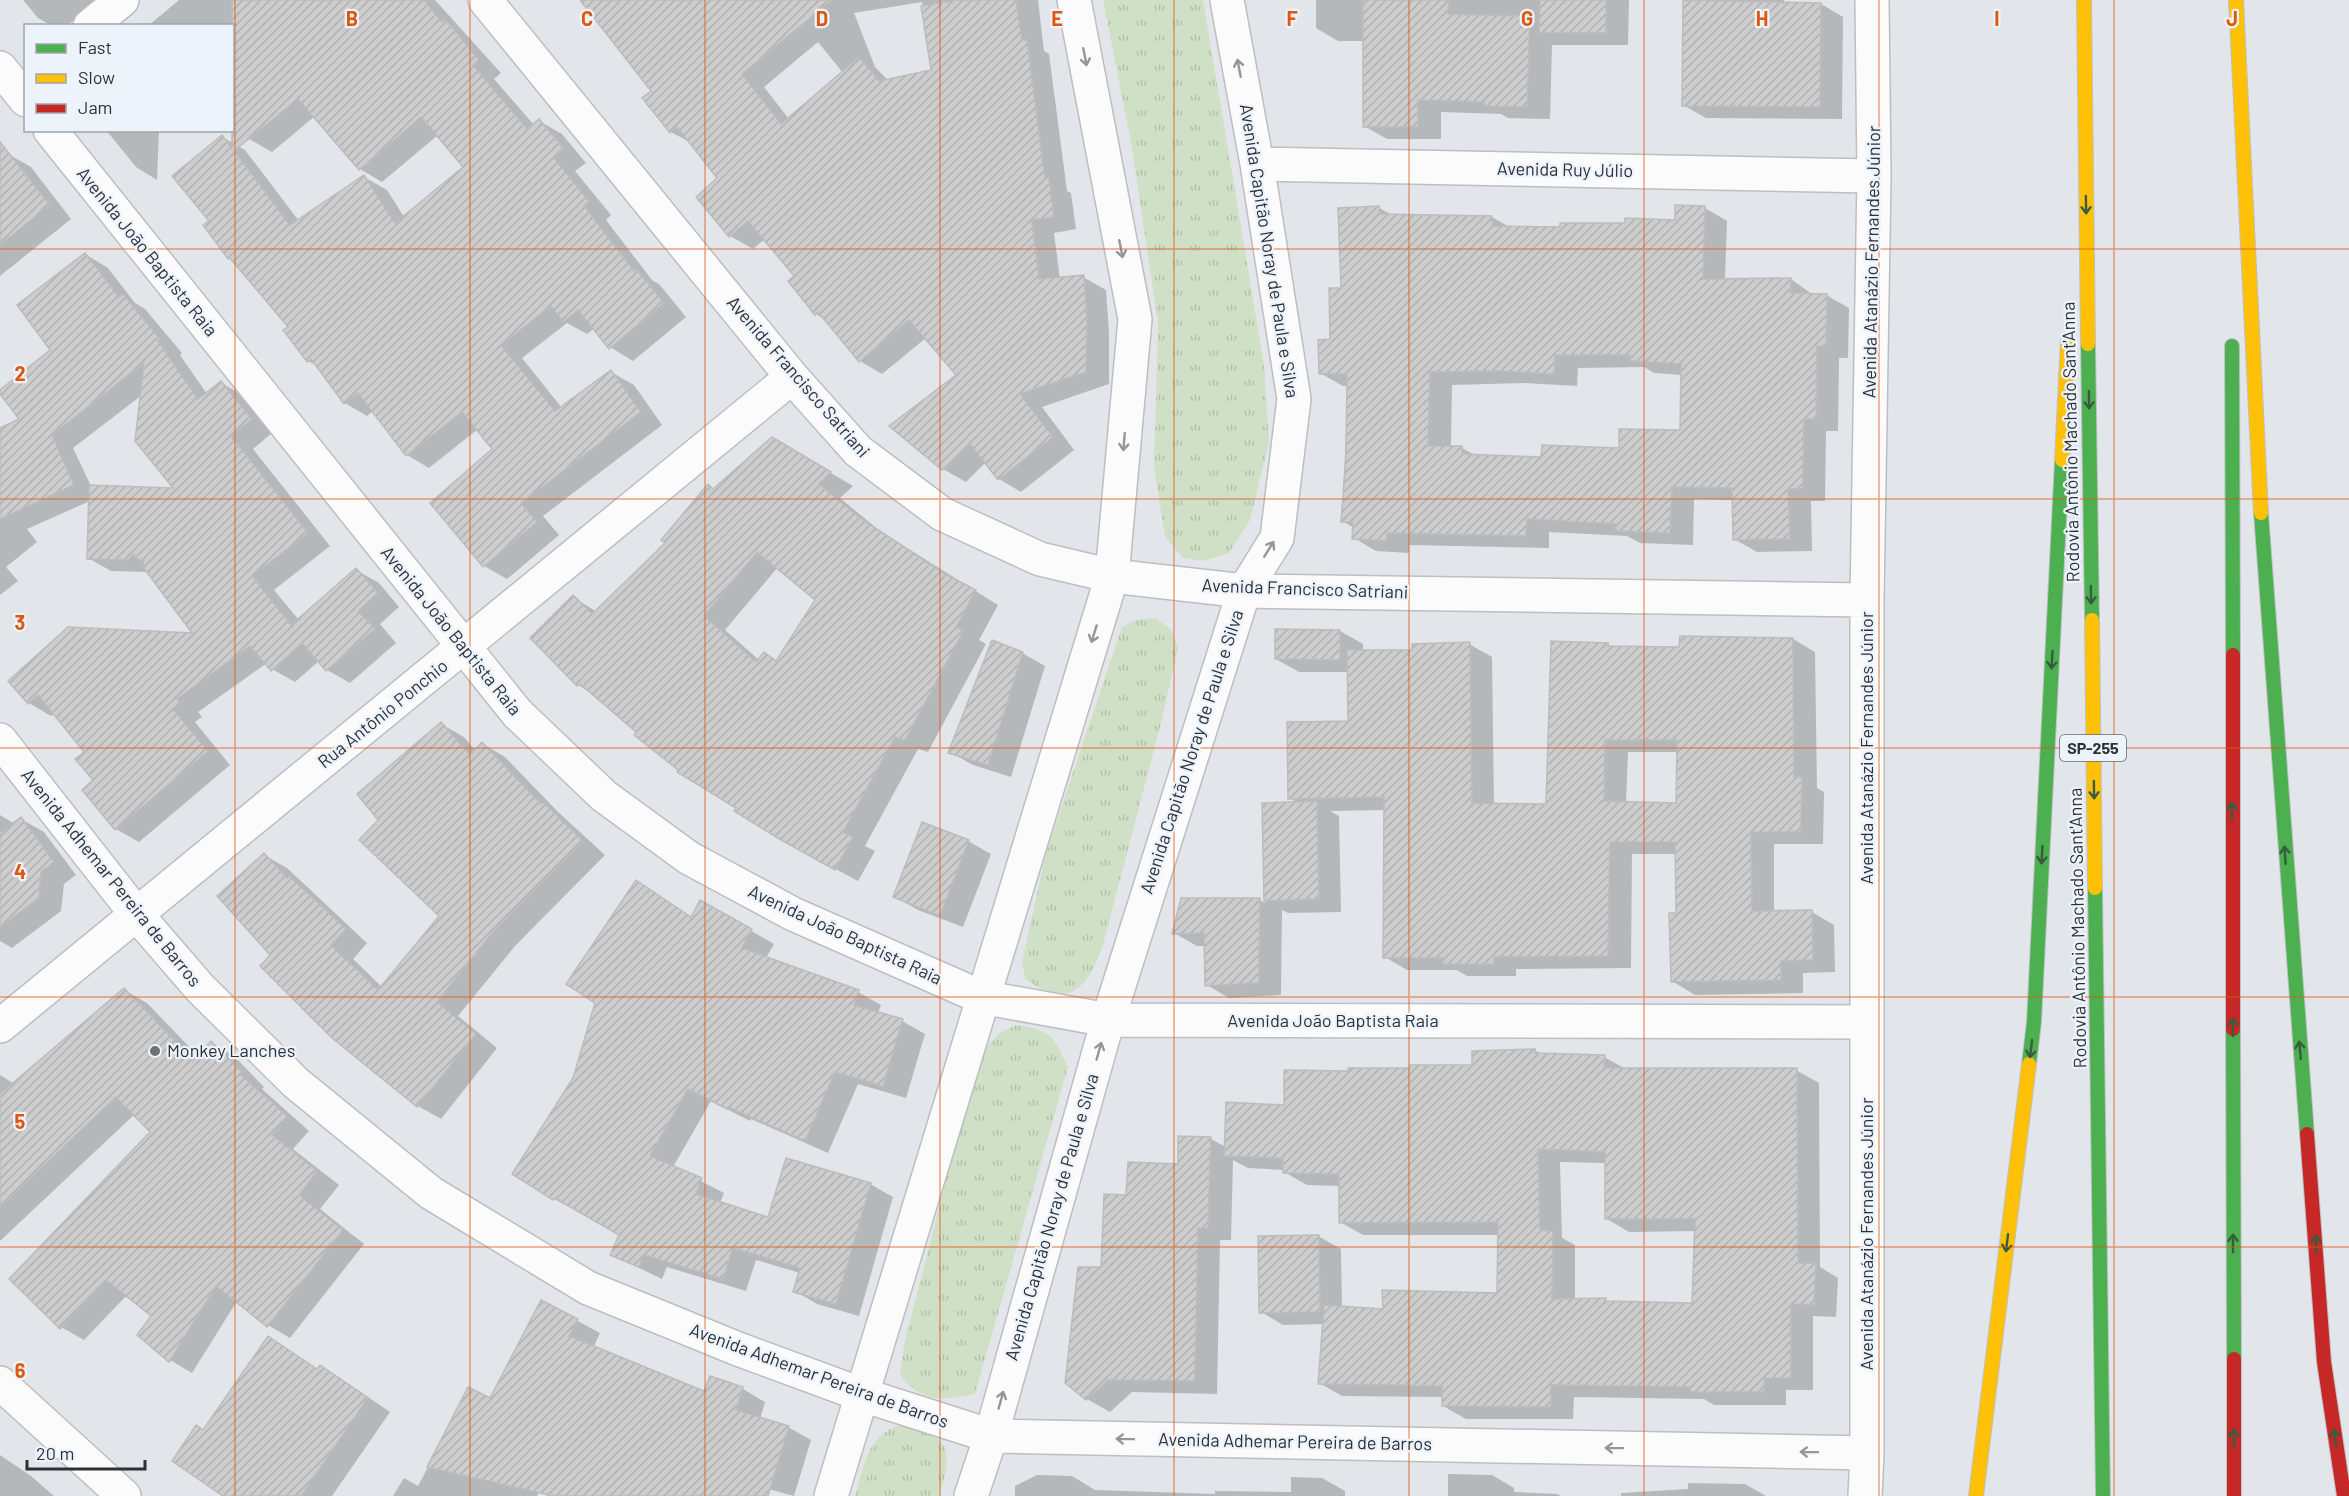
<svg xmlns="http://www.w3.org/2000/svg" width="2349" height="1496" font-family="Barlow,sans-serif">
  <defs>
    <pattern id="grass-tufts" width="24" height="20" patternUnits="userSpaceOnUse" patternTransform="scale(1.5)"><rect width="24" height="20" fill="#d0e0c6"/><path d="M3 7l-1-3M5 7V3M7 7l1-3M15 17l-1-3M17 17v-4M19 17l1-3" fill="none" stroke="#b3c1ab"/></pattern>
    <pattern id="building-hatch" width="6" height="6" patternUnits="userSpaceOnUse" patternTransform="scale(1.5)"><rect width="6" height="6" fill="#cdcdce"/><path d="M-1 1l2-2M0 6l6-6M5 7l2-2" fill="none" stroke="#b0b0b2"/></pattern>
  </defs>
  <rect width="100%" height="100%" fill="#e2e6ea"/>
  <path fill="url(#grass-tufts)" d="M1103,0h100l61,365 5,78 -19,77 -21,33 -26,8 -21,-4 -17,-21 -11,-68 4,-145 -26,-175z
    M1156,618l15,12 7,17 -16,72 -59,226c-9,23 -18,52 -49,49 -9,-1 -21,-10 -29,-15l-3,-17 24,-109 76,-226 14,-7z
    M1016,1025c35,4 38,12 52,42l-93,327c-34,6 -51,10 -75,-19l4,-31 45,-175 37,-122 14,-14z
    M907,1423c45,18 46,28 32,73h-84c11,-35 12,-64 52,-73z"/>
  <path fill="#0003" fill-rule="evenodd" d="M23,0h73l-29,26h-15l-14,-8z
    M179,0h256l66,73 -7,6 40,46 5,-4 23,13 24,29 -11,8 36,44 -5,5 46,60 7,4 27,33 -53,44 -23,-14 -15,-19 -8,6 -20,-11 -45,35 40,50 49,-36 23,13 28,40 -119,91 16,19 -52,44 -23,-13 10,-117 -16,-20 -49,39 -22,-13 -34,-44 -6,5 -22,-13 -26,-36 -11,-6 -18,-34 -61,-69 -24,-33 6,-4 11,-84 23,13 54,71 65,-44 23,13 17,27 61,-50 -27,-32 -56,47 -22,-13 -45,-53 -43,36 -23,-13 -17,-19v-94h-84z
    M580,0h458l6,51 5,3 18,137 4,2 5,36 -22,4 6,46 23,-2 23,13 3,43v51l-67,23 32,43 -53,42 -22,-13 -13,-17 -20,20 -23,-13 16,-94 -33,-37 -44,36 -22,-13 -34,-41 -10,-6 -20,-38 -31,-37 -12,10 -23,-13 -11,-58 -26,-34 -22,-12 -18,-40zM922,2l11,69 -44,10 -14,-14 -21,-54zM818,42l25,31 -54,46 -25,-32z
    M1316,0h313l-1,45h-76l-2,74 -42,-1 -7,-4 -60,-2v27h-54l-23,-13v-85h-26l-22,-13z
    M1685,0h99v4h37l22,13 -1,102 -136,-1 -23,-13z
    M106,130h53l-2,50 -21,-13z
    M8,154l23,13 40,52 -71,57v-121z
    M1379,208l15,8 98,1 19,11 50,1 115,-7 29,-14 22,13 -2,59 66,-1 22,16h13l23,13 -1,50h-9l-1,73h-12l-1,70h-14l1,50 -55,1 -23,-13v-39l-40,-1 -1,46 -53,-2 -13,-7 -78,-4v16l-140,-3v8l-33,-2 -22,-13v-10l-12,-7 6,-135h-5l-23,-13 12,-32 11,-51zM1644,367l10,6 28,2 -1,56 -61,19 -77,9 -66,-3 -15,-8 -11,-1 1,-62 72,-2 53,3 1,-18z
    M85,254l23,14 27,35 10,6 37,44 -2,2 27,39 14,-11 23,13 29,36 -20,17 77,97 -56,44 25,30 57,-50 23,13 20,24 -19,17 16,19 -46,40 -23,-13 -8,-9 -24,21 -23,-13 -5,-6 -69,49 4,5 -7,5 35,43 -91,77 -23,-13 -30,-77 -32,-39 -3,3 -22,-13 -19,-22 185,-46 -46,-63 -38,-1 -23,-13 2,-57 -63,28 10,13 -31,25 12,14 -18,14v-165l22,-11 30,-69zM142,395l35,94 -86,-3 -18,-38z
    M773,439l80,47 -13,12 40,33 118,74 -19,35 7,4 -58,108 -10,-3 -53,97 10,5 -17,30 -58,-31 -120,-81 -85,-74 -17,-10 -5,-88 24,15 71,-69 40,-57 7,4zM778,567l39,33 -39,61 -14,-7 -5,6 -34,-30z
    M1276,630l64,1 23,13v8l51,-1 55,-7 23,13 2,148h54l60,-161 6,4h67l112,-9 22,13 2,136 7,4 -1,52h-49v68h38l22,13 1,47 -32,1v20l-108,2 -23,-14 5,-66 -1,-61h-44l-1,114 -115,1v7h-49l-10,-6h-50l-22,-13 1,-147 -56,1 9,5 2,96 -53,1 -6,-3 -1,85 -52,3 -22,-13 -1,-39h-9l-23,-13 85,-33 6,3 -2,-99 35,-1 -9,-5 60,-76v-50h-50l-23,-13zM1628,752h50v52l-52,-1z
    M1022,653l23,13 -34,111 -38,-12 -23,-13z
    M441,724l23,13 12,14 7,-7 22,13 53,55 47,43 -90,91 -57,70 39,32 -56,71 -23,-13 -85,-69 -61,-82 -8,-100 23,13 80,75 -14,16 29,28 59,-71 -61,-96z
    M0,815l15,9 6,-5 23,13 32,43 -12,9 -3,27 -49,37 -12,-7z
    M968,841l23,13 -28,73 -45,-17 -23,-13z
    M636,882l56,35 9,-15 73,42 -8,14 92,34 23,13 -3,8 24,8 23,13 -19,64 -48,-14 -30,69 -77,-34 -1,2 -39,-20 -38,66 51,26 -4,10 49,16 101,-35 23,13 -34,119 -42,-12 -22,-13 5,-18 -44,-13 -10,31 -79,-24 -5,12 -50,-24 9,-21 -67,-35 21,-120z
    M124,990l23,13 51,53 14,-13 22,13 30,31 -2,2 47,42 -16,18 46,36 -19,24 44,35 -74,94 -22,-13 -31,-24 -45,72 -22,-13 -17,-44 -26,-21 -43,45 -23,-13 91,-195 -17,-18 -135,127v-166l14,9z
    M1535,1050l7,5 62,2 22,12 170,1 23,13 1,184 18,11 -2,39 -23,-1v74h-27v15h-72l-10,-6 -130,-2 -1,22h-107l-23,-13 1,-9 -102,-1 -23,-13 5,-59 -41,1 -22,-13 57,-76 23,13 1,59 42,3 115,-17 1,-59h-137l-23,-13 1,-36 -34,-1 -23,-13v-2l-36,-2 -15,-8 -2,80h-11l-3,154 -85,-2 -22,20 -23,-13 16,-130 25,-73 51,-30 32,-27 15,8 59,-41 64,-33 125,-6zM1560,1162l46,1 1,56 22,13 67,-1 -2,74 -119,-5v-55l-13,-7z
    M542,1302l58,31 -7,15 112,45 6,-15 32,11 22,13 -5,17 28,8 23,13 -17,56 -55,-15 -5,15h-186l-8,-5 -3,5h-144l11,-18 14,8 51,-97 22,11z
    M268,1338l51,32 2,-3 22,13 47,32 -58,84h-102z
    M0,1455l31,21 23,20h-54z
    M1448,1474l44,1 22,13v4l43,2 4,2h-113z
    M1037,1475l35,1 23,14 120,4v-3l76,1v-15l31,1 23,13v5h-330v-10z
    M1688,1483l57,1 21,12h-145v-3l67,-4z"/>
  <path fill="url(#building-hatch)" stroke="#bcbcbd" stroke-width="1.5" fill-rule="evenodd" d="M232,0h192l18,22 3,-3 34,41 -6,5 54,64 12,-10 25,30 -10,9 35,43 -5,5 50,65 2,-2 28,34 -55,46 -31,-39 -15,12 -12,-16 -50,39 54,66 56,-41 30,42 -120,91 16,19 -54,45 -53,-64 62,-54 -30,-37 -56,44 -48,-63 -14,11 -33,-45 -4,3 -24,-32 5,-3 -59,-70 -1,2 -25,-34 6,-4 -37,-45 50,-41 10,14zM298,99l61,71 62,-53 42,50 -68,56 -31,-48 -74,50 -56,-74z
    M580,0h252l-90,74 39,50 78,-67 20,24 52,-11 -10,-64 36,-6h59l6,40h5l18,139 4,-1 5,39 -22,3 7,59 45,-4 3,44 -1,53 -66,22 33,43 -55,43 -28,-36 -28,26 -53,-44 67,-51 -47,-55 -50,42 -41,-50 -3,3 -27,-34 6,-5 -46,-55 -19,16 -33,-40 21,-19 -40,-51 -7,6 -28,-35 9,-7z
    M1363,0h86l-1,14 82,2 -3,91 -43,-1v-4l-66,-2v27h-55z
    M1540,0h66v33h-67z
    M1683,0l138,3 -1,104 -138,-1z
    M0,142l50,63 -50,40z
    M1675,205l30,1 -2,73 88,-1v15l36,1 -1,52h-9l-1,73h-12l-1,70h-15l2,50 -57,1 -1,-52 -60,-1 -2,46 -54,-2v-7l-89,-5 -1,17 -139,-3 -1,8 -34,-2 1,-17h-12l5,-67 1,-81h-28l-1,-34 12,-1 -1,-51h12l-3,-80 41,-2 1,8 112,2v10l68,1v-4h65v-5l50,2zM1555,355h75v6l51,3 -1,66 -61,-1v19l-77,-3 -1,12 -79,-3v-8h-34l2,-74 70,-1 54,3z
    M85,253l34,44 4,-3 37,45 -2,2 40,58 23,-18 31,38 -21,17 77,97 -56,43 39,49 65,-57 22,25 -20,18 17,18 -49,42 -24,-28 -31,28 -21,-25 -73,53 3,4 -7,6 35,42 -93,79 -33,-40 11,-10 -18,-21 9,-7 -46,-57 -10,9 -20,-23 60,-54 124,6 -49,-66 1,-7h-6l-4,-6 -6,6 -41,-1 2,-74 84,3 -38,-47 9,-78 -92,72 22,50 -74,34v-91l19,-9 -19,-25v-4l50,-40 -33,-45z
    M772,437l59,35 -12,12 38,32 86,57 33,17 -20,37 8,3 -59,110 -10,-3 -52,95 10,5 -18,33 -59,-33 -42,-26 2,-3 -59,-36 1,-2 -44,-35 2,-3 -56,-48 -3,2 -47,-48 43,-43 19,19 73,-71 -4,-3 47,-56 5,5zM757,552l58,48 -39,61 -12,-9 -8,10 -52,-46z
    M1275,629l65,1v30l-65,-1z
    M1680,636l113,2 1,139h8l-1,55h-50l1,79 60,-1 1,50 -32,1v19l-110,2 -2,-69h7l-1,-71h-65l-2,114 -114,1v7h-51v-6h-60l1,-161 -96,2 -1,-77 61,-1 -1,-71h65v-6l58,-2 2,161 74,1 5,-163 57,2v3l71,1zM1605,740h72l-1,63 -72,-2z
    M992,640l31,12 -35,113 -40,-12z
    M441,722l29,33 12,-13 59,62 2,-2 40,39 -91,92 -55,69 39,32 -59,73 -85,-69 -72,-72 10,-11 -53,-59 47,-43 23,25 2,-2 57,53 -15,16 47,45 61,-74 -80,-76 19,-20 -21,-26z
    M1317,801l2,98 -55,2 -2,-98z
    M21,817l33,45 -13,10 -2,26 -39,29v-94z
    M922,822l47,18 -29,76 -47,-19z
    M636,880l55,37 9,-17 52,29 -10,19 117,42 -5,15 49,14 -20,67 -48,-14 -30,69 -77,-34 -1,2 -39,-20 -38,67 52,22 -6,16 72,23 18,-59 85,25 -35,121 -43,-12 7,-24 -67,-20 -10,31 -79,-24 -5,12 -29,-12 9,-20 -64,-37 -2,2 -41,-26 61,-96 22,-75 -29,-19z
    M1181,898h79l-1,85 -54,3 -1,-53 -32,1z
    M124,988l69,72 18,-19 32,32 -2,2 47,42 -16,18 45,36 -18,24 44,35 -76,97 -51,-41 -47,76 -32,-27 14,-19 -45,-36 -46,49 -51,-50 141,-147 -34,-35 -116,110v-113z
    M1535,1049v4l70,2 -1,13h193l1,195h18l-2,42 -23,-1v74h-27v14h-74v-5l-139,-2v22l-109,-1v-20l-124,-2 6,-79 59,4 -1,-19 115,3 1,-71 -159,1v-49l-56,-1v-15l-59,-2 2,-54 58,3v-35l64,1v-3h62v-3h62v-14zM1538,1149l67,3v67h90l-3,84 -86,-2v-3l-54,1 1,-68 -13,-1z
    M1178,1136l33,1 -3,91h-10l-3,153 -87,-1 -22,20 -21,-17 13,-116h23l3,-73 22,1 2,-33 50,2z
    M1319,1235l1,77 -61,1 -1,-77z
    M541,1300l37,19 -9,17 135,55 6,-15 33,11 -7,23 53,16 -21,70h-215l-126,-29 41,-80 22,11z
    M268,1336l49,33 3,-4 48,33 -67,98h-78l-51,-35 24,-36 7,5z"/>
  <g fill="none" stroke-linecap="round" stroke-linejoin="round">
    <g stroke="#bcbec1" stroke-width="36">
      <path id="street" d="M485,0l307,377 66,74 84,63 98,45 72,17 132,15 623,9
        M90,26l32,-26
        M0,68l26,32
        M50,130l467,583 87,83 85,62 104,56 188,83 127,23 759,2
        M1257,164l617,12
        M0,740l137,175 63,73 96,95 135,110 157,95 150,61 125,46 128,41 876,17
        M0,1026l792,-649
        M0,1383l124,113
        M831,1496l281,-920 23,-257 -61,-319
        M971,1496l20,-60 117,-416 136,-429 33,-53 17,-139 -37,-235 -30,-164
        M1865,1496l2,-43v-853l7,-424 -2,-176"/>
    </g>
    <g stroke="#bfc1c4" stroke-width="16">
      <path id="fast" d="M2088,344l4,276
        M2232,346l1,309
        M2261,513l46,621
        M2095,888l8,608
        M2233,1029l1,330
        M2029,1064l5,-42 28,-562"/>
    </g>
    <g stroke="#bfc1c4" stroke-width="16">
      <path id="slow" d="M2084,0l4,344
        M2236,0l25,513
        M2062,460l6,-120
        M2092,620l3,268
        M1976,1496l53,-432"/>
    </g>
    <g stroke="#bfc1c4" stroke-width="16">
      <path id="jam" d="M2233,655v374
        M2307,1134l17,228 20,134
        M2234,1359v137"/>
    </g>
    <use href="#street" stroke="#fbfbfc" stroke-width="33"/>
    <use href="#fast" stroke="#4caf50" stroke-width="14"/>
    <use href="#slow" stroke="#ffc107" stroke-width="14"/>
    <use href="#jam" stroke="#c62828" stroke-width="14"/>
  </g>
  <defs><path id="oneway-shaft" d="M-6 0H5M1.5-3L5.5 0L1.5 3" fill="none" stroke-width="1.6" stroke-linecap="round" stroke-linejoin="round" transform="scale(1.5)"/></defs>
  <g stroke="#949698">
    <use href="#oneway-shaft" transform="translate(1085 57) rotate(79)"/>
    <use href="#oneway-shaft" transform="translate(1239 68) rotate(-101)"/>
    <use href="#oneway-shaft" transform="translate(1121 249) rotate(79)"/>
    <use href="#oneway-shaft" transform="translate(1124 442) rotate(95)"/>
    <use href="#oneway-shaft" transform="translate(1269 549) rotate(-58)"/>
    <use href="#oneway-shaft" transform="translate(1094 634) rotate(107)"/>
    <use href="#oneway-shaft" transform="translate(1099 1051) rotate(-74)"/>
    <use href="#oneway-shaft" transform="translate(1001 1400) rotate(-74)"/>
    <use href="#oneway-shaft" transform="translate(1125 1439) rotate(-179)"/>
    <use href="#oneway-shaft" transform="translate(1614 1448) rotate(-179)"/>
    <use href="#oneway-shaft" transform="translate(1809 1452) rotate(-179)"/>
  </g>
  <g stroke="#385d3e">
    <use href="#oneway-shaft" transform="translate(2086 205) rotate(89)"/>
    <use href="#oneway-shaft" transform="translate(2089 400) rotate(89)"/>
    <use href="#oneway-shaft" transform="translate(2091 595) rotate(89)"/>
    <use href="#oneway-shaft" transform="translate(2052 660) rotate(93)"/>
    <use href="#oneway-shaft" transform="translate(2094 790) rotate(89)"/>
    <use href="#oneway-shaft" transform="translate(2232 811) rotate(-90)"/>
    <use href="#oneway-shaft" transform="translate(2042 855) rotate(93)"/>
    <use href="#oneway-shaft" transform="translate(2285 855) rotate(-94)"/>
    <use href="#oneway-shaft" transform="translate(2233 1027) rotate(-90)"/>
    <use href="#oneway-shaft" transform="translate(2031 1049) rotate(97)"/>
    <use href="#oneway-shaft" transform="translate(2300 1050) rotate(-95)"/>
    <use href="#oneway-shaft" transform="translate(2007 1243) rotate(97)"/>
    <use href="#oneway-shaft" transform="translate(2233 1243) rotate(-90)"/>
    <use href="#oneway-shaft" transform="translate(2316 1244) rotate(-94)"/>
    <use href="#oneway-shaft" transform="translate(2234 1438) rotate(-90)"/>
    <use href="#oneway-shaft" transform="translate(2335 1438) rotate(-98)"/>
  </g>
  <path fill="none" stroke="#df570e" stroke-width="1.5" stroke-opacity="0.55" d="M235,0v1496M470,0v1496M705,0v1496M940,0v1496M1174,0v1496M1409,0v1496M1644,0v1496M1879,0v1496M2114,0v1496M0,249h2349M0,499h2349M0,748h2349M0,997h2349M0,1247h2349"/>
  <circle fill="#6d7074" stroke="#ecf3fb" stroke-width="2" cx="155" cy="1051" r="6"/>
  <g text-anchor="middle" stroke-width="4.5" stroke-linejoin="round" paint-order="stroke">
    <rect fill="#ecf3fb" stroke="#676b70" stroke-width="1.5" x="2060" y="735" width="66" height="26" rx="4.5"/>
    <g font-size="16" font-weight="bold" fill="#2e3134">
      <text x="2093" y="754">SP-255</text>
    </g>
    <g font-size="18" fill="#2e3134" stroke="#ecf3fb">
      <text transform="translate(1565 170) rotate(1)" y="6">Avenida Ruy Júlio</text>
      <text transform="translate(1269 251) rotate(81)" y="6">Avenida Capitão Noray de Paula e Silva</text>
      <text transform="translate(147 252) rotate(51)" y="6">Avenida João Baptista Raia</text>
      <text transform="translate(1872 262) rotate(-89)" y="6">Avenida Atanázio Fernandes Júnior</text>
      <text transform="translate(798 377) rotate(49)" y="6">Avenida Francisco Satriani</text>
      <text transform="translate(2071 442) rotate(-91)" y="6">Rodovia Antônio Machado Sant'Anna</text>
      <text transform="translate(1305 589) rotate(2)" y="6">Avenida Francisco Satriani</text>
      <text transform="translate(451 631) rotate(51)" y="6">Avenida João Baptista Raia</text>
      <text transform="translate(383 714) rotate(-39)" y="6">Rua Antônio Ponchio</text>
      <text transform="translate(1867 748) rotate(-90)" y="6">Avenida Atanázio Fernandes Júnior</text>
      <text transform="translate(1192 752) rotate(-72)" y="6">Avenida Capitão Noray de Paula e Silva</text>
      <text transform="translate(111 878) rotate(51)" y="6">Avenida Adhemar Pereira de Barros</text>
      <text transform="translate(2078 928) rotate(-91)" y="6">Rodovia Antônio Machado Sant'Anna</text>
      <text transform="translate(845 935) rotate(25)" y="6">Avenida João Baptista Raia</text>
      <text x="1333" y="1027">Avenida João Baptista Raia</text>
      <text transform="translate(1052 1217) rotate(-74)" y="6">Avenida Capitão Noray de Paula e Silva</text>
      <text transform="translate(1867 1234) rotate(-90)" y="6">Avenida Atanázio Fernandes Júnior</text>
      <text transform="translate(819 1376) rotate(20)" y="6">Avenida Adhemar Pereira de Barros</text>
      <text transform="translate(1295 1442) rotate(1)" y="6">Avenida Adhemar Pereira de Barros</text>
    </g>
    <g font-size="18" fill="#2e3134" stroke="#ecf3fb" text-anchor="start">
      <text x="167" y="1057">Monkey Lanches</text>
    </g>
  </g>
  <g font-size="20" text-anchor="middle" font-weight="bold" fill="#df570e" stroke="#ecf3fb" stroke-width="4.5" stroke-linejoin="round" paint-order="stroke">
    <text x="352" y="26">B</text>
    <text x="587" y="26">C</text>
    <text x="822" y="26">D</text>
    <text x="1057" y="26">E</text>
    <text x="1292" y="26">F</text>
    <text x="1527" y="26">G</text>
    <text x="1762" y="26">H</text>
    <text x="1997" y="26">I</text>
    <text x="2232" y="26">J</text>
    <text x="20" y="381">2</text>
    <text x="20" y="630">3</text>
    <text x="20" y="879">4</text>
    <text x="20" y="1129">5</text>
    <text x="20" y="1378">6</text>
  </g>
  <rect x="24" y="24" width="210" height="108" fill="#ecf3fb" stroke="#a0a5ab" stroke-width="1.5"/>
  <rect x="36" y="44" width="30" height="9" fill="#4caf50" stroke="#a0a5ab" stroke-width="1.5"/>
  <text x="78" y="54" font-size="18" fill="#2e3134">Fast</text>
  <rect x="36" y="74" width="30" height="9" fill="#ffc107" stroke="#a0a5ab" stroke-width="1.5"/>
  <text x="78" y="84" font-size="18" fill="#2e3134">Slow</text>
  <rect x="36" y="104" width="30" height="9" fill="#c62828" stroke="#a0a5ab" stroke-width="1.5"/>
  <text x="78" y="114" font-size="18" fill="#2e3134">Jam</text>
  <path d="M27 1460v9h118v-9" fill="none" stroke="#2e3134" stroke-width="3"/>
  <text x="36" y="1460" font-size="18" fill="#2e3134" stroke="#ecf3fb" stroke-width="4.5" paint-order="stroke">20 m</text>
</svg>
